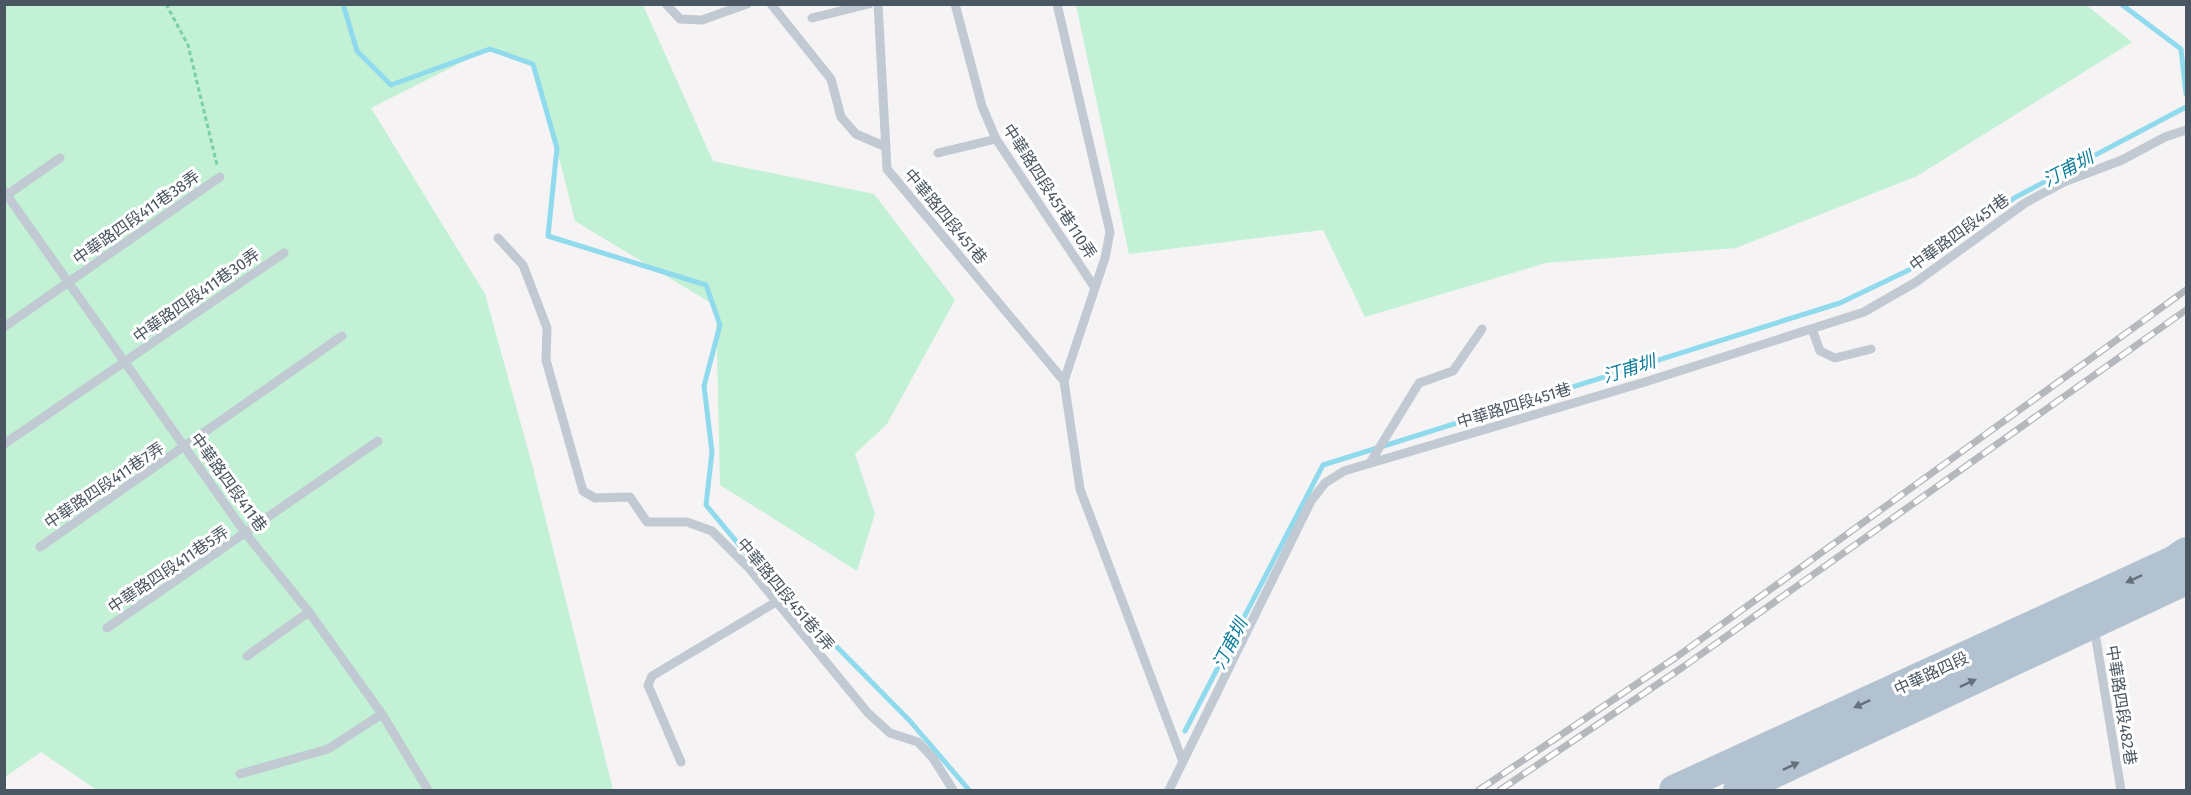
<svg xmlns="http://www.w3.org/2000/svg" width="2191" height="795" font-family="'Fira Sans','Noto Sans TC',sans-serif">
  <rect width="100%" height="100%" fill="#f5f3f3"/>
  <path fill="#c3f1d5" d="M2085,4l47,38 -215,134 -181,72 -190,15 -181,54 -42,-87 -194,24 -53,-249z
    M5,5h638l70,156 161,33 81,106 -68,124 -32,30 20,60 -18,57 -137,-86 -4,-179 -141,-85 -39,-155 -46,-18 -119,60 114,186 47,170 81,326h-516l-56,-38 -36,25z"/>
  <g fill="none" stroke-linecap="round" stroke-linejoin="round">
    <path stroke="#90daee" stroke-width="5" d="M343,4l14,47 34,34 99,-36 43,15 24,84 -9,88 158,49 14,40 -16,61 8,66 -6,53 49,59 155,157 59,69
      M2121,4l60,45 5,45
      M1185,731l138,-266 517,-162 69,-33 107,-73 170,-90"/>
    <path stroke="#7ad0a6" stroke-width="3" stroke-dasharray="4.5 3" stroke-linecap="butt" d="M166,4l22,41 29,120"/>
    <path stroke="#c1cad2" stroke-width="9" d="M666,4l14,15 22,1 45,-16
      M771,4l60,75 10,38 15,17 30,13
      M878,4l9,165 177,212 16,108 103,273
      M955,4l27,102 14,33 99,149
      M1057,4l53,228 -5,26 -41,123
      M812,18l57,-14
      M938,153l58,-14
      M4,191l242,343 63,78 73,102 46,76
      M4,197l56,-39
      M498,238l25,27 24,63 -1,32 37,131 12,7 35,-1 17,25h40l25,9 36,36 120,146 22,20 28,9 15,16 20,32
      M4,327l216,-150
      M1812,329l8,22 15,7 36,-9
      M4,444l280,-191
      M1370,463l49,-80 34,-12 29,-42
      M40,547l302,-211
      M2094,627l27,163
      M107,628l271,-187
      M247,656l62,-44
      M681,762l-33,-77 4,-9 124,-74
      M240,774l88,-25 54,-35
      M1169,790l142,-289 14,-18 19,-12 301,-89 219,-70 52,-30 109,-79 39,-21 58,-22 43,-23 21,-7"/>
    <path stroke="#b3c2d1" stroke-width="30" d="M1674,790l499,-229 13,-9
      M1738,790l448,-210"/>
    <g stroke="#b5b8bd" stroke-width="7">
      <path id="rail" d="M1479,790l196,-132 511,-368
        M1500,790l183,-123 503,-357"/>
    </g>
    <use href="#rail" stroke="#fff" stroke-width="4.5" stroke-dasharray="14" stroke-linecap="butt"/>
  </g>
  <defs><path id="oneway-solid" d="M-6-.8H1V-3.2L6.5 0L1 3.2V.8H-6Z" transform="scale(1.5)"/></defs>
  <g fill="#64717d">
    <use href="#oneway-solid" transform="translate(2134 579) rotate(155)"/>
    <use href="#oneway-solid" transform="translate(1968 683) rotate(-25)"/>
    <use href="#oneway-solid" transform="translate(1862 704) rotate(155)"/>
    <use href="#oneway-solid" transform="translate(1791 766) rotate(-25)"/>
  </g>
  <g text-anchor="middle" stroke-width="6" stroke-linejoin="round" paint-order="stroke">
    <g font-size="16" fill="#4a5661" stroke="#fff">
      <text transform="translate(1050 191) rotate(57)" y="6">中華路四段451巷110弄</text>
      <text transform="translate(946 216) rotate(50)" y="6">中華路四段451巷</text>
      <text transform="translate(136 217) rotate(-35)" y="6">中華路四段411巷38弄</text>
      <text transform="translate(1959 232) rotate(-36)" y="6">中華路四段451巷</text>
      <text transform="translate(196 295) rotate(-35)" y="6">中華路四段411巷30弄</text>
      <text transform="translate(1514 405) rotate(-17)" y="6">中華路四段451巷</text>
      <text transform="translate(229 482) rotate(54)" y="6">中華路四段411巷</text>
      <text transform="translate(104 485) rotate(-34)" y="6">中華路四段411巷7弄</text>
      <text transform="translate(168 569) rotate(-34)" y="6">中華路四段411巷5弄</text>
      <text transform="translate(786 594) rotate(50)" y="6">中華路四段451巷1弄</text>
      <text transform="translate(1931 673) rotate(-25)" y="6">中華路四段</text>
      <text transform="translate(2122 705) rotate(81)" y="6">中華路四段482巷</text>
    </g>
    <g font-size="18" font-style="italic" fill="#0c7c9b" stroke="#fff">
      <text transform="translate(2068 169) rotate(-28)" y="6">汀甫圳</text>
      <text transform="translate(1629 369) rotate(-17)" y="6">汀甫圳</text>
      <text transform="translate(1230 644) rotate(-63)" y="6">汀甫圳</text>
    </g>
  </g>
  <rect width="2191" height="795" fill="none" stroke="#4a5661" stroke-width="12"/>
</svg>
